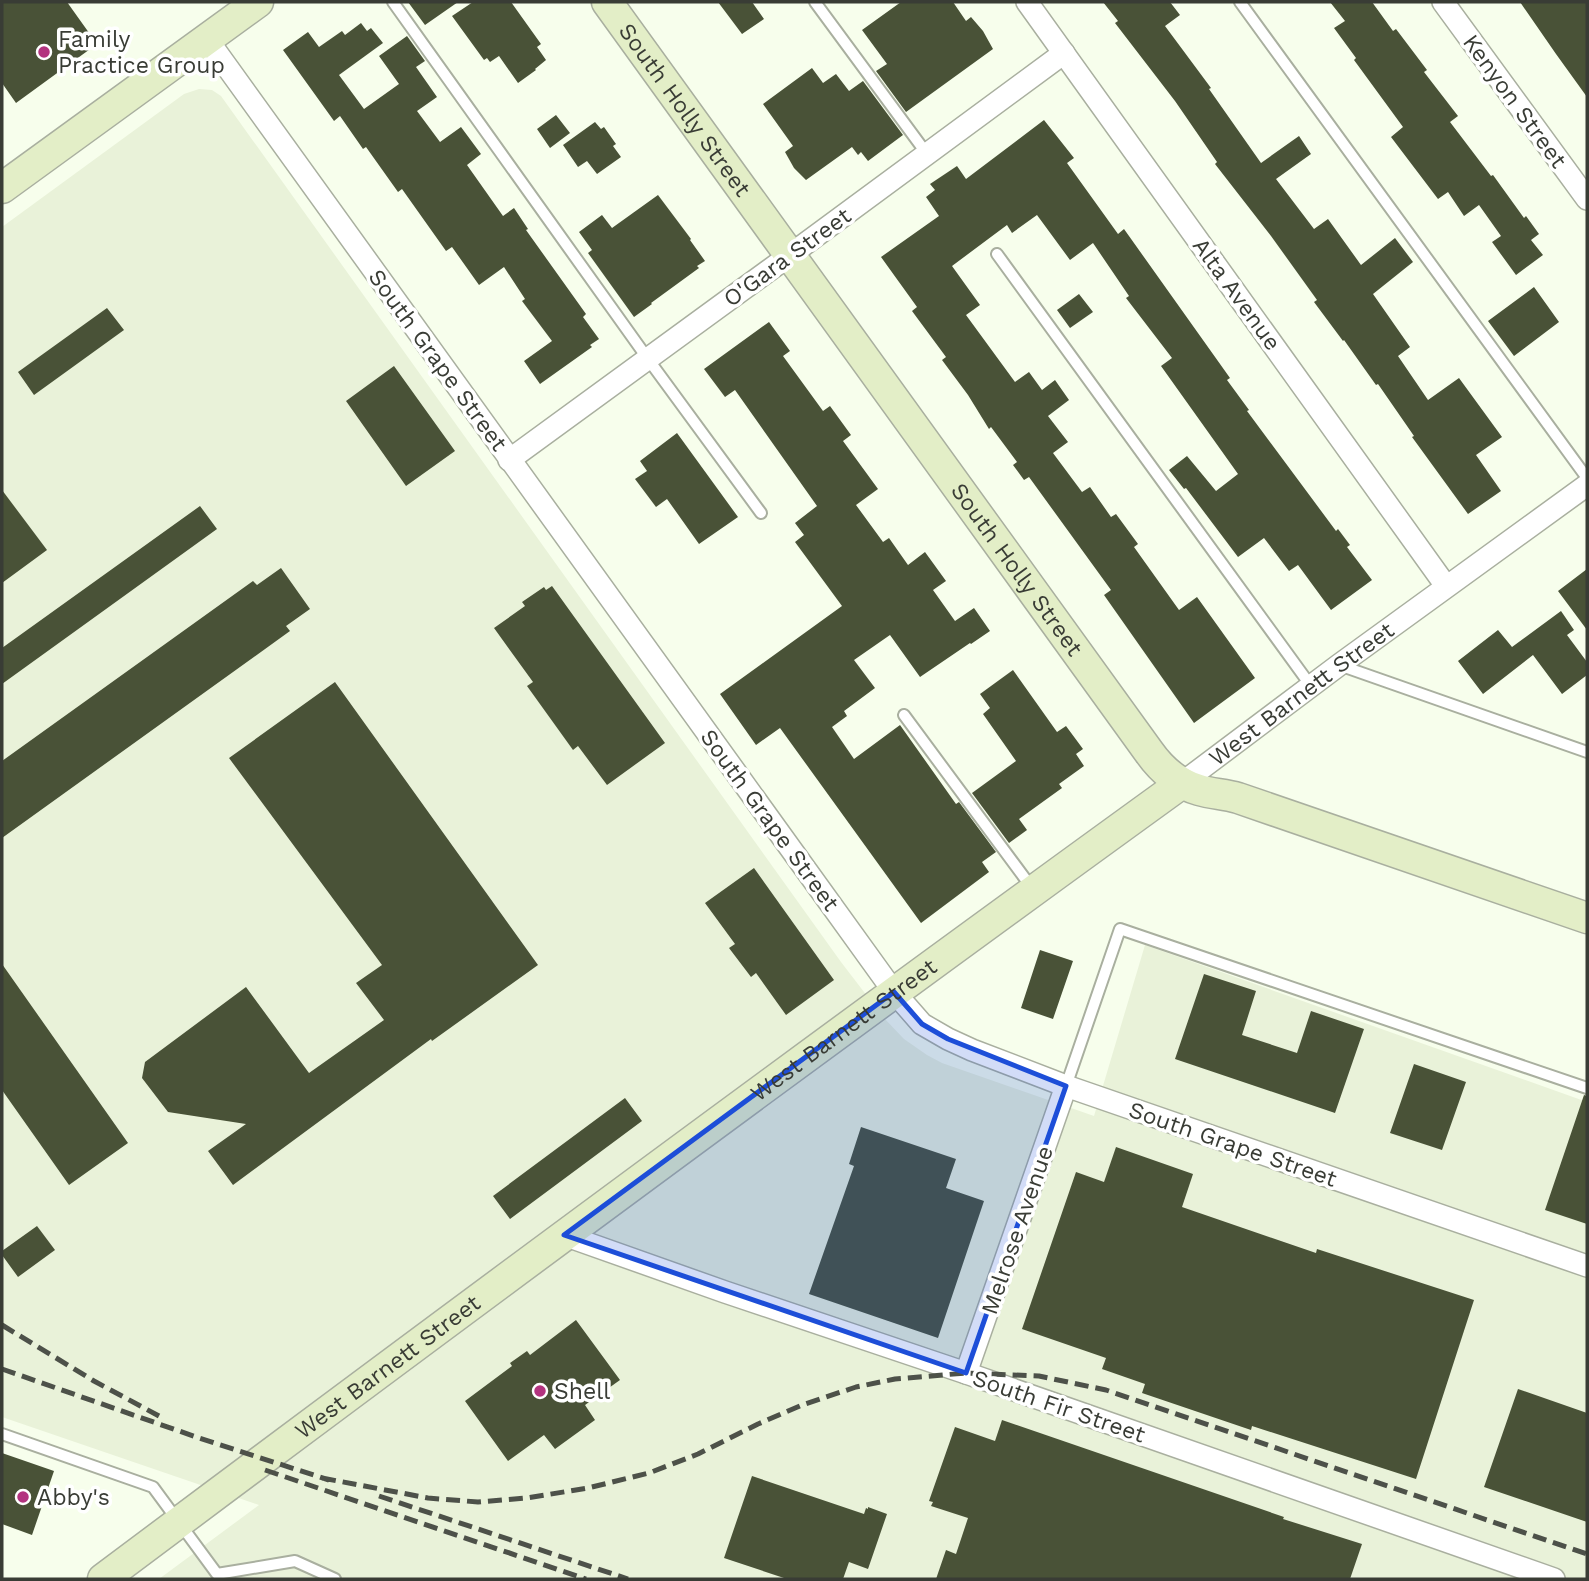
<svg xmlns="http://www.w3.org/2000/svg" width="1589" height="1581" font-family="'Work Sans',sans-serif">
  <rect width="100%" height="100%" fill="#f7feec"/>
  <path fill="#e9f2d9" d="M199,89l13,1 9,6 620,866 43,56 20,21 23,16 15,8 152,53 51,-171 442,157v477h-1428l100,-74 -257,-88v-1190l182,-133z"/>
  <path fill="#495237" d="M2,2h65l30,42 -81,59 -14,-20z
    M408,2h50l-33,23z
    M473,2h38l30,42 -4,3 9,13 -11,9 1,1 -18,13 -19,-27 -9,6 -3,-4 -3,2 -32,-44z
    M718,2h34l12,17 -22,15z
    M901,2h52l13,19 5,-4 12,14 10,18 -87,63 -30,-41 11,-7 -25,-34z
    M1103,2h67l10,13 -15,11 46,62 -2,1 52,74 38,-27 12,18 -35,25 38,50 14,-10 33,46 34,-27 18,24 -40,32 37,53 -12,9 30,44 31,-22 43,59 -26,18 25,36 -33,23 -56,-77 2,-1 -36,-52 -2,1 -32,-45 -1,1 -29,-39 3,-2 -46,-64 -56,-72 2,-2 -42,-61 -60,-78 3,-2z
    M1330,2h42l21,29 3,-2 31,41 -3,2 34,44 -8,6 41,54 2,-1 31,43 2,-2 13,18 -8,6 12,15 -27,20 -24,-33 9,-6 -22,-31 -15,11 -16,-24 -10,7 -47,-62 12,-10 -49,-67 2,-2 -22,-30 11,-7z
    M1520,2h67v95l-31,-43z
    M361,23l6,8 4,-3 12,15 -44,32 25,34 35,-25 -20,-28 28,-20 18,25 -9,6 21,30 -20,14 23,31 21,-15 20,27 -14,11 36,51 11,-8 14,21 -2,1 60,84 -3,3 16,22 -9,6 2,2 -52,37 -16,-23 28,-20 -30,-40 3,-2 -21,-32 -25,18 -27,-38 -6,4 -44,-62 -4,3 -32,-45 -3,2 -23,-33 -6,5 -51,-71 25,-18 11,15 23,-16 3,4z
    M812,68l11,15 13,-9 13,17 14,-10 40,54 -35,26 -7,-9 -3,3 -6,-8 -46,33 -12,-12 -9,-16 8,-6 -30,-42z
    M556,115l14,18 -20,15 -13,-19z
    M1044,120l30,38 -7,5 51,71 6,-5 106,149 -3,2 22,30 -2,1 89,120 2,-2 12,16 -3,2 25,33 -41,30 -33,-45 -9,6 -25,-33 -26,19 -52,-69 -2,1 -15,-19 18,-14 29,35 22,-17 -77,-108 11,-8 -46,-60 3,-2 -36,-53 -23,17 -33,-45 -25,18 -5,-8 -55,41 28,39 -14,10 49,67 14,-10 13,18 13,-10 14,20 -21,16 20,26 -15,11 29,39 8,-5 21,30 5,-3 22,30 -4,3 45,63 18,-13 58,81 -61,45 -90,-128 7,-5 -82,-113 -5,3 -11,-15 4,-3 -26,-35 -2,2 -21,-34 -26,-35 4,-3 -34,-46 5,-4 -36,-50 58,-41 -13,-19 9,-7 -5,-6 27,-18 9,13z
    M595,122l6,7 3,-2 12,17 -3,2 8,11 -24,17 -10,-13 -9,6 -15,-22z
    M658,195l33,44 -1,1 15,21 -8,5 2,2 -48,35 1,1 -18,13 -46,-64 4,-3 -13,-18 23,-17 10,13z
    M1534,287l25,35 -45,34 -26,-35z
    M1079,294l14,18 -23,16 -13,-18z
    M107,308l17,22 -90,65 -16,-23z
    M769,322l21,29 -7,5 40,55 7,-5 21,29 -8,6 35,48 -22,16 27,37 6,-4 19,27 17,-13 21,29 -13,9 22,31 19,-13 16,23 -19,13 -1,-1 -50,34 -30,-42 -36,25 21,28 -31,23 3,5 -15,11 22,32 46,-34 56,79 3,-2 37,50 -14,10 7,10 -68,51 -141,-195 -24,17 -36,-51 122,-88 -47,-64 9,-7 -9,-12 22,-17 -82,-116 -10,7 -21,-28z
    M394,366l61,85 -49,35 -60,-85z
    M677,433l61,84 -39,27 -32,-45 -11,8 -21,-28 12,-8 -7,-10z
    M2,490l45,60 -45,33z
    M200,506l17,23 -215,155v-36z
    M281,568l29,41 -24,17 4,5 -288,207v-77l251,-180 4,4z
    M1587,569v61l-29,-39z
    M552,586l113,157 -58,42 -29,-39 -5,4 -46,-64 6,-4 -39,-54 31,-22 -3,-4 22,-15 2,3z
    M1561,611l13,19 -7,5 20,27v13l-25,19 -29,-39 -50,39 -25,-33 40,-31 14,17z
    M1013,670l44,62 9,-6 17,23 -7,5 8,12 -25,18 3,4 -43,31 8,11 -18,13 -37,-50 44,-32 -33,-47 7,-6 -10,-14z
    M335,682l203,283 -106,76 -1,-2 -198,146 -25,-34 38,-27 -78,-12 -26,-34 3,-16 101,-75 63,86 75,-53 -28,-37 26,-18 -153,-207z
    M754,868l80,112 -48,35 -30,-42 -5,4 -22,-29 6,-4 -30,-41z
    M1040,950l33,11 -20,58 -32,-11z
    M2,964l126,179 -59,42 -67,-95z
    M1204,974l52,17 -14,44 55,18 14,-42 53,18 -29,84 -160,-54z
    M1414,1064l52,18 -24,68 -52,-17z
    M1584,1095l3,1v128l-42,-14z
    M625,1098l17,23 -132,98 -17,-23z
    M861,1127l95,32 -10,29 38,13 -46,137 -129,-44 45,-128 -5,-2z
    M1116,1147l77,27 -11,33 134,46 1,-4 157,51 -58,179 -164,-53 -1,4 -109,-37 3,-9 -43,-15 4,-11 -84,-29 54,-157 28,10z
    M37,1226l18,24 -37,27 -16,-22v-4z
    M576,1320l44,60 -35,25 10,15 -40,29 -11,-14 -36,26 -43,-60 47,-35 -2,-3 17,-12 3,4z
    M1518,1389l69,24v109l-103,-35z
    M1002,1420l282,97 -1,2 79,25 -12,35h-414l10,-29 10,4 12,-36 -37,-12 2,-4 -4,-1 26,-74 40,14z
    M2,1453l52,18 -22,64 -30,-11z
    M752,1476l112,38 2,-6 2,1v-2l19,7 -19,55 -19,-7 -6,17h-56l-63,-21z"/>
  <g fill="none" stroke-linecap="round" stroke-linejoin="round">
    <g stroke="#a9af9f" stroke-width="14">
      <path id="lane" d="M393,2l255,357 113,154
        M815,2l112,152
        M1240,2l347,476
        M997,254l314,432
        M1339,665l248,87
        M904,715l128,173
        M1066,1086l54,-157 467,159
        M2,1434l151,53 64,87 78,-13 40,18"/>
    </g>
    <g stroke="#a9af9f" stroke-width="24">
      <g id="street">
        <path d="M1027,2l419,584"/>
        <path d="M1443,2l144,197"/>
        <path d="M207,39l687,953 28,32 26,15 24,11 94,36 521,180"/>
        <path d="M509,460l281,-205 274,-202"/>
        <path id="s1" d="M1182,783l157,-118 248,-180"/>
        <path d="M564,1235l161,57 241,81 588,206"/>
        <path d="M966,1373l100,-287"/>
      </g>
    </g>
    <g stroke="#a9af9f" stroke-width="33">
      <g id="secondary">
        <path id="s2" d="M607,2l542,750c12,17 29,32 50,38 13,4 26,4 39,8l349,120"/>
        <path d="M2,188l256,-186"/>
        <path id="s3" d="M103,1579c358,-268 717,-534 1079,-796"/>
      </g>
    </g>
    <use href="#lane" stroke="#fff" stroke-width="10"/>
    <use href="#street" stroke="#fff" stroke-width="21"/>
    <use href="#secondary" stroke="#e3eec7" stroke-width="30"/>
    <path stroke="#4d5149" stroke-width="5" stroke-dasharray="14 7" stroke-linecap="butt" d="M2,1325l92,56 65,35
      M2,1369l197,69 130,42
      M265,1470l321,109
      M322,1478l106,20 50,4 49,-4 61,-10 61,-15 49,-19 60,-30 44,-19 54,-18 39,-8 71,-6 73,3 67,14 481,164
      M379,1496l249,83"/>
  </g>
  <path fill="#1d4ed8" fill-opacity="0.2" stroke="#1d4ed8" stroke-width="5" stroke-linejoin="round" d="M894,992l28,32 26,15 118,47 -100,287 -402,-138z"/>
  <g fill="#b3337f" stroke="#fff" stroke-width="2.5">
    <circle cx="44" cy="52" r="7"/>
    <circle cx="540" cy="1391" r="7"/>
    <circle cx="23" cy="1497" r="7"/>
  </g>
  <g text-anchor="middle" stroke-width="7" stroke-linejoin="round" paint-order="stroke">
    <g font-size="23" fill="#393c35" stroke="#fff" text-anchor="start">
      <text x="58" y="47">Family<tspan x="58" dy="26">Practice Group</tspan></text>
      <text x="554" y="1399">Shell</text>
      <text x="37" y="1505">Abby's</text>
    </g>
    <g font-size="23" fill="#393c35" stroke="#fff">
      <text transform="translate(1515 101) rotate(54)" y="8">Kenyon Street</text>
      <text dy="8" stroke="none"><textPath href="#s2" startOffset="133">South Holly Street</textPath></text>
      <text transform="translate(787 257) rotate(-36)" y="8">O'Gara Street</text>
      <text transform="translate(1237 294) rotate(54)" y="8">Alta Avenue</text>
      <text transform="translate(438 360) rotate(54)" y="8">South Grape Street</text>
      <text dy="8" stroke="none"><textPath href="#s2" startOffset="700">South Holly Street</textPath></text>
      <text dy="8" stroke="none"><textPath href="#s1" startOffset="149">West Barnett Street</textPath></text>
      <text transform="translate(770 820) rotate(54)" y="8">South Grape Street</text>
      <text dy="8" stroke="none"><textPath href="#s3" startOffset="922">West Barnett Street</textPath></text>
      <text transform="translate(1233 1144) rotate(19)" y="8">South Grape Street</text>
      <text transform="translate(1017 1230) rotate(-71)" y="8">Melrose Avenue</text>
      <text dy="8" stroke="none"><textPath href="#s3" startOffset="355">West Barnett Street</textPath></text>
      <text transform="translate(1059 1406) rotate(19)" y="8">South Fir Street</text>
    </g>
  </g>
  <rect width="1589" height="1581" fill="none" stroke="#393c35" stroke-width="7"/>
</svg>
